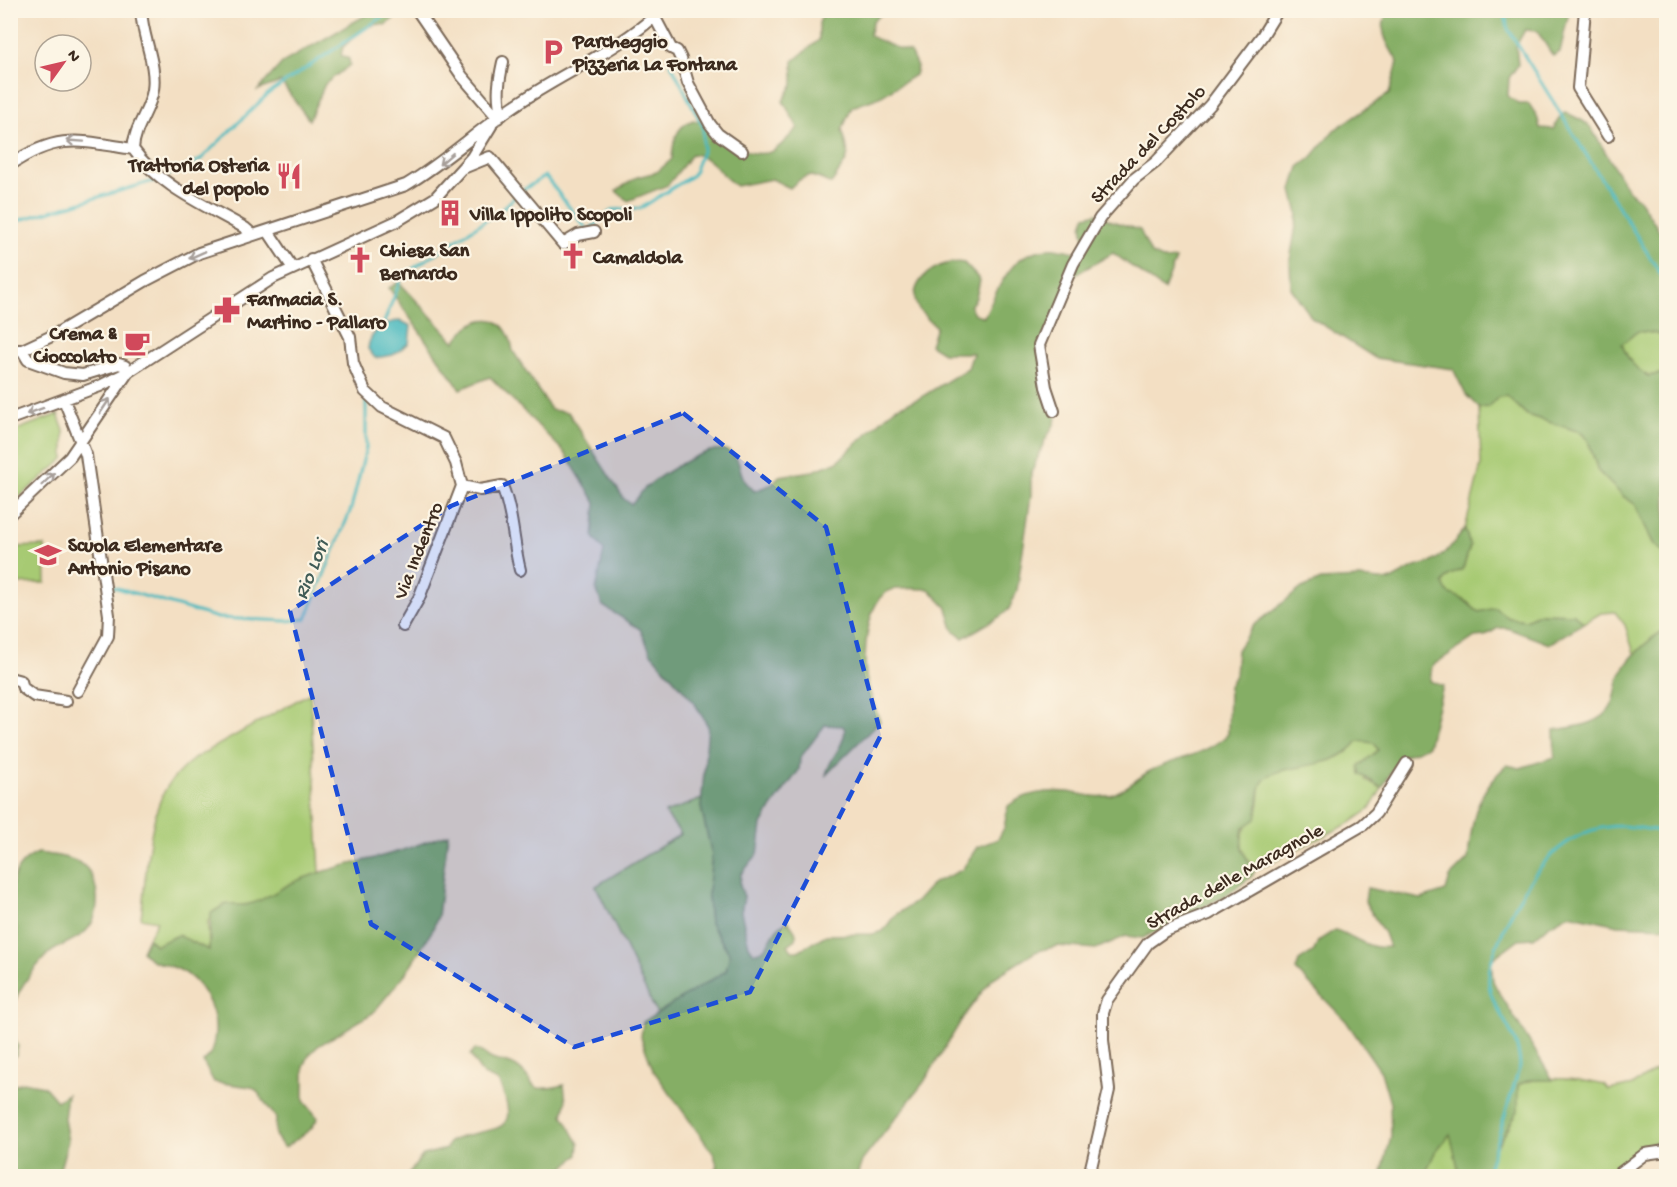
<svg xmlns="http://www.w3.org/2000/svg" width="1677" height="1187" font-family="'Gochi Hand',sans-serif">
  <rect width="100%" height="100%" fill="#fcf5e5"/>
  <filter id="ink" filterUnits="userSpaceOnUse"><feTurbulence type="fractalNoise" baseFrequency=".0167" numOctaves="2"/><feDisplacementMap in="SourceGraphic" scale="12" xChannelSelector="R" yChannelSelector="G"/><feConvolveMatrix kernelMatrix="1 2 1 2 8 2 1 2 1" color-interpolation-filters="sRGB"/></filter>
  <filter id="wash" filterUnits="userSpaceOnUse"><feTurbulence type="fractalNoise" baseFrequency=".008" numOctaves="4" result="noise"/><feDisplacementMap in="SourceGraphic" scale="24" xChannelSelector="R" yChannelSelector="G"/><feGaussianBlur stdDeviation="1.35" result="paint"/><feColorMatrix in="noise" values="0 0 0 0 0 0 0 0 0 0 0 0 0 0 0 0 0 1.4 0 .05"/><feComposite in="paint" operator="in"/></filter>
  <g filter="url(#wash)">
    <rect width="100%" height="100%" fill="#f3dfc3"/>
    <path fill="#a7ca73" stroke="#717a48" stroke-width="1.5" d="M1638,331l28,4v38l-18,3c-14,-8 -21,-17 -26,-32z
      M1507,396l20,19 53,16 8,9 10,31 26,26 11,6 18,40 13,12v74l-14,9 -17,18 -10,-31 -10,-13 -14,1 -17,10 -10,-9 -34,-1 -14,7 -17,-2 -14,-10 -16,4c-6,-3 -9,-8 -15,-12 -11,-7 -17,-3 -21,-17l5,-7 15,-7 7,-23 -5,-17 16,-64 -2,-57 10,-1 9,-10z
      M58,414l6,17v28l-53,45v-72z
      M45,546l1,37 -35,1v-37z
      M310,693l10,180 -25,9 -41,22 -16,3 -30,14 1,29c-28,-11 -23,-17 -53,-5l-8,-7 9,-17 -16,-3c4,-33 7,-87 19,-117 6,-17 21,-32 35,-43z
      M1358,740l16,3 4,7 -5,7 -7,23 16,8 -12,21 -20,14 -95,47c-18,-23 -18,-34 0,-57 8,-10 1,-26 10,-35 27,-23 66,-1 93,-38z
      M702,799l-1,8 11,48 -4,41 2,27 20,31 -4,17 -69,43 -61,-128 85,-52 -16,-21z
      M1665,1064l1,77c-24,0 -42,20 -58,35h-121l6,-25 17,-25 8,-41c25,-11 60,-6 87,0l4,5 24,-5z
      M1451,1133l7,34 -1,9h-33l11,-24z"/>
    <path fill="#85ae65" stroke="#606c42" stroke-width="1.5" d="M1389,10l180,2 -9,40 -7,4 -16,-25 -12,-1 -9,16 2,19 -9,13 -1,18 11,8h10l8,12 3,12 13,1 12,-17 18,9 8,7 37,62 11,9 25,39 2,-1v98l-28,-4 -16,13c5,15 12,24 26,32l18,-3v182l-13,-12 -18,-39 -11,-7 -26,-26 -10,-31 -8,-8 -53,-17 -20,-19 -9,1 -9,10 -10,1 -13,-13 -13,-26 -78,-11 -63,-40 -21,-30 -1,-28 8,-46 -6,-24 7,-23 12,-9 23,-28 55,-36 9,-32c-10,-17 -22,-32 -9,-52z
      M373,11h32l-20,14c-15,-5 -32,13 -42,22l-2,8 8,4 1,6 -25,19 -16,36 -28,-38 -23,8 24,-27z
      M824,11h61l-12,10 -4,14c5,4 35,16 41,17l7,15 -2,8 -35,22 -28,10 -10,23c11,33 5,27 -11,54 -20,-10 -24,-13 -41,4l-18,-9 -36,7c-16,-10 -23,-30 -44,-32l-24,31 -40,16 -12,-10 21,-14 20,-5 15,-13c1,-17 3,-32 21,-39l15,4c9,18 45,36 65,27 9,-5 18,-17 25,-23l-15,-27 10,-17v-23l26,-21v-17z
      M1097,213l12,7 31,10 11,24 14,6 11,-1 -12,31 -51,-37 -42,24 -28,66 -1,19 15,49 -2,12 -11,19 -13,32v22l-14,94 -8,19 -8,7 -38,22 -10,-9 -6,-21 -18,-19c-11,0 -27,-2 -38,1 -25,8 -29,70 -24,91 3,13 8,28 13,40l-54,54c4,-18 18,-28 19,-45l-2,-4 -18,-1 -25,33 -1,12 -27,37 -10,18 -4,29 -17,20 -1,11 4,12 -3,15 8,34 5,7c19,-3 15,-25 34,-32l8,12v6l-8,6 4,6h6l28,-16 47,-1 10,-3 12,-16 21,-13 17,-19 29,-13 15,-23 21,-8 6,-11 4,-22c16,-13 40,-16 61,-14 13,2 29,7 41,3 15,-4 27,-17 40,-24 27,-14 56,-15 78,-37l1,-48 6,-11 2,-25 16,-24 49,-38 19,-8 39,-2 29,3 26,-14 17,-5 14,-10 19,-23 5,17 -7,23 -15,7 -5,7c4,14 10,10 21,17 6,4 9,9 15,12l16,-4 14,10 17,2 14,-7 34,1 10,9 -35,21 -42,-16h-9l-13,8 -10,1 -43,29 -2,15 13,5 -15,60 -29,12 -17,30 -22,-14 -1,-8 19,-16 -4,-7 -16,-2c-25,34 -83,19 -96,42 -5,9 -3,25 -6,36l-13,9c-4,21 0,26 12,42l-3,6 -24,18 -85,44 -17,-2 -30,13 -39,-3 -22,6 -43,27 -28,37 -40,66 -62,79 -5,15h-151l12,-9 -5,-14 -60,-83 -12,-33 2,-15 83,-51 4,-17 -20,-31 -2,-27 4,-41 -11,-48 7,-81 -14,-24 -43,-49 -11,-24 -37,-23 -7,-17 8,-38 -11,-15 3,-33 -31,-50 -75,-76 -30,12 -71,-101 10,-6 56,60c20,-31 52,-32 58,9l38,59 17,2 56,87 7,5c8,-5 8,-11 15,-17 15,-12 67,-47 84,-35 12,9 8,18 15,29 2,3 7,7 9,10l19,-7 6,-8 34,-5 25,-10 57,-53 25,-10 48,-30 5,-15h-30l-13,-8 6,-18c-6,-6 -16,-14 -19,-21 -11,-26 25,-48 47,-43l16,17 -4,18 -6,8 3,7 11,4c24,-50 37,-81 99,-63l3,-5 -4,-23 3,-10z
      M1666,629v298l-48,-2 -49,-11 -21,12 -14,12 -15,1 -28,21 2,21 4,8 56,91h-24l-11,5v26l-25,40 -6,25h-30l1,-9 -8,-33 -15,18 -11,24h-43l10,-39 -1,-34 -9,-31 -35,-51 -50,-51 3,-9 15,-10 4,-10 17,-11c20,6 32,20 54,17l-5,-14 -19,-31 2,-14 54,11 25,-8 4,-14 18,-18c4,-41 7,-66 39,-94l13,3 35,-11 -1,-27c19,-3 49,-5 58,-25 4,-8 4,-18 7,-27 8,-20 29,-38 47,-49z
      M448,834l-10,82 -6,15 -26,42 -33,40 -55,33 -9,9 -5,12v34l14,17 -7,11 -27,19 -9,-13 1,-17 -20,-28 -5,-3 -37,-5 -11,-20c10,-8 10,-16 12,-28 2,-25 -14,-55 -37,-65 -14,-6 -27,-5 -36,-18l6,-13 8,7 22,-10 31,15 2,-37 16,-10c25,9 45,-11 67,-21 34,-15 71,-20 106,-31 16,-5 32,-12 48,-17z
      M38,853c33,5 55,5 59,43 1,13 -1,24 -10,34 -11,12 -31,15 -42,27 -23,25 -45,56 -27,89l-2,9 -5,6v-116l6,-8c-3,-35 -17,-67 21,-84z
      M475,1049c8,2 10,7 17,10 7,3 17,3 23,7 25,15 6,29 49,19l2,17 -3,13 16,29 -1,11 -24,21h-147l16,-21 23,-6 3,-7c35,-19 79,1 49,-61l-15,-6 -13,-20z
      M23,1082l21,4 13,15 10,-7 -3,25 4,22 -10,35h-47v-90z"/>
    <path fill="#4ab9bf" stroke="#42726e" stroke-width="1.5" d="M401,321l10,5 -2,17 -16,12 -18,3 -7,-9c1,-17 17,-28 33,-28z"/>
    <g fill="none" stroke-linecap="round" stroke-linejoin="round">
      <path stroke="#4ab9bf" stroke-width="3" d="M1504,10l4,19 155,249 3,19
        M166,176l34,-16 69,-67 124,-83
        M523,190l22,-14 43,55 24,-21 29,-2 52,-33 10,-26v-22l-32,-63
        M10,223l147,-43
        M382,328l20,-52 99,-66 17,-16
        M107,585l111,33 69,3 19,-2 45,-110 15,-61v-47
        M1486,1176l34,-110c-1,-36 -27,-53 -31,-81 -2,-22 10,-45 19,-65 22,-46 55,-94 113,-94 15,1 30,4 45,5"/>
    </g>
  </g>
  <g filter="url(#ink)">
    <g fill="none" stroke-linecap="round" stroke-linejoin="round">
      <g stroke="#7b6958" stroke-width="14">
        <path id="minor" d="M141,10c1,27 16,54 12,80 -3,21 -19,37 -20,59 26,37 74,57 112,79l8,7
          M417,10l45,66 36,42
          M1585,10l-7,78 30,48
          M652,12l19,36 6,3 4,8 7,24 22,41 8,10 24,17
          M502,115c-6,-18 -3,-35 1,-53
          M10,165c49,-33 70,-24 123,-16
          M463,168l27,-11 73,87 15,-9 16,-3
          M268,231l24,36
          M311,259l39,78 3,26 12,28 17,16 62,31 12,25 6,23 -43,112 -16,28
          M10,350h12l32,-15 91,-54 54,-28 207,-68c39,-23 71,-54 108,-79 51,-35 101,-53 148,-96
          M22,350l6,10 36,13 19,2 36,-11 6,2 3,6
          M64,400l22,55 23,160 -1,21 -30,55
          M1054,411l-8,-24 -7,-42 34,-81 27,-46 34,-39 22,-17 54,-57 52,-69 16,-26
          M10,419l90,-33 28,-14
          M462,486l18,4 22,-4c11,27 11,56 18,84
          M10,514l60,-57 58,-85 145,-94 124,-57 38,-23 37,-41 19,-31
          M10,678l11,3 2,7 11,8 32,5
          M1089,1176l20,-86 -6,-50v-27l4,-13 41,-57 17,-12 44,-17 154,-89 13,-12 31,-50
          M1616,1176l29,-22 21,-3"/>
      </g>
      <use href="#minor" stroke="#fff" stroke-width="10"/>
    </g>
    <defs><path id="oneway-shaft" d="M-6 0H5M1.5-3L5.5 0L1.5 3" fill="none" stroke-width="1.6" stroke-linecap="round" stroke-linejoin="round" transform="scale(1.5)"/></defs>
    <g stroke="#a79f9a">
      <use href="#oneway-shaft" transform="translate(75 141) rotate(-176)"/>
      <use href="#oneway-shaft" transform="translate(446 159) rotate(139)"/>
      <use href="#oneway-shaft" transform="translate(197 255) rotate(156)"/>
      <use href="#oneway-shaft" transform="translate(105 406) rotate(-56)"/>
      <use href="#oneway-shaft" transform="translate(35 411) rotate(160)"/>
      <use href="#oneway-shaft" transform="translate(48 479) rotate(-44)"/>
    </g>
  </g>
  <path fill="#1d4ed8" fill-opacity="0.2" stroke="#1d4ed8" stroke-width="4.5" stroke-dasharray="12 8" stroke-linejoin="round" d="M683,413l143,114 55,208 -131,257 -176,55 -203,-123 -81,-313 161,-105z"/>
  <defs>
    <g id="parking-bare" transform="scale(2.07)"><path d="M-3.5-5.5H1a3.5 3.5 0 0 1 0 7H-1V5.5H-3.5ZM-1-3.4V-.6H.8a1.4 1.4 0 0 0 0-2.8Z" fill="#d1495b" stroke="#fcf5e5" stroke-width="2.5" paint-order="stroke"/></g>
    <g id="restaurant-bare" transform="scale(2.07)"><path d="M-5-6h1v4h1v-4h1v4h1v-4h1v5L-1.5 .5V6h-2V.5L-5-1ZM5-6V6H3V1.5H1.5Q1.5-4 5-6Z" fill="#d1495b" stroke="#fcf5e5" stroke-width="2.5" paint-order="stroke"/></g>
    <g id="building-bare" transform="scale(2.07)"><path d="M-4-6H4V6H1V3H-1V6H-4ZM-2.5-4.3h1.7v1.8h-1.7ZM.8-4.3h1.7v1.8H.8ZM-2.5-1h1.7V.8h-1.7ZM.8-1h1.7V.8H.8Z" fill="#d1495b" stroke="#fcf5e5" stroke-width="2.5" paint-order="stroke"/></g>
    <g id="church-bare" transform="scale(2.07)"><path d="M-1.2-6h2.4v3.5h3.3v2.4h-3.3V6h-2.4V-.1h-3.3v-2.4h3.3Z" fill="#d1495b" stroke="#fcf5e5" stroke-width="2.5" paint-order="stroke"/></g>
    <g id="pharmacy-bare" transform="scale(2.07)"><path d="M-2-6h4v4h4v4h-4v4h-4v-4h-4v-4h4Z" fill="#d1495b" stroke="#fcf5e5" stroke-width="2.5" paint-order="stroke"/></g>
    <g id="cafe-bare" transform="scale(2.07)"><path d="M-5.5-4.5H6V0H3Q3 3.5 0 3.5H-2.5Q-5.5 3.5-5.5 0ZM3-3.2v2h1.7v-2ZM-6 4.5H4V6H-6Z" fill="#d1495b" stroke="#fcf5e5" stroke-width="2.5" paint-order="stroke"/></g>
    <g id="school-bare" transform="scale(2.07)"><path d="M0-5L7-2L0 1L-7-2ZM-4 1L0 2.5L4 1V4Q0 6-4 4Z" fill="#d1495b" stroke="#fcf5e5" stroke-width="2.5" paint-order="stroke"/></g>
  </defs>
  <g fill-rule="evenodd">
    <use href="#parking-bare" x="553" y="52"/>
    <use href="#restaurant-bare" x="289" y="176"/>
    <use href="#building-bare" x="450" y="213"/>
    <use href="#church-bare" x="573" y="256"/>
    <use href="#church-bare" x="360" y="260"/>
    <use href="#pharmacy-bare" x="227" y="310"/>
    <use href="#cafe-bare" x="137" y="343"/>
    <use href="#school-bare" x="48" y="555"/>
  </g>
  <g text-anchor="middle" stroke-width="4.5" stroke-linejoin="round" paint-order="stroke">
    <g font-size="20" font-weight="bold" fill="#3b2a1e" stroke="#fcf5e5" text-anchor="start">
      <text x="573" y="47">Parcheggio<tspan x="573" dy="23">Pizzeria La Fontana</tspan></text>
      <text x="269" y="171" text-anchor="end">Trattoria Osteria<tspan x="269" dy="23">del popolo</tspan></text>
      <text x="470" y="220">Villa Ippolito Scopoli</text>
      <text x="380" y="256">Chiesa San<tspan x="380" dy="23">Bernardo</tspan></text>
      <text x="593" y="263">Camaldola</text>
      <text x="247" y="305">Farmacia S.<tspan x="247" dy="23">Martino - Pallaro</tspan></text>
      <text x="117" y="339" text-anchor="end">Crema &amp;<tspan x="117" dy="23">Cioccolato</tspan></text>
      <text x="68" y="551">Scuola Elementare<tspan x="68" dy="23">Antonio Pisano</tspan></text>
    </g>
    <g font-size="20" fill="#3b2a1e" stroke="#fcf5e5">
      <text transform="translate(1147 143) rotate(-46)" y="7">Strada del Costolo</text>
      <text transform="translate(417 550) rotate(-68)" y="7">Via Indentro</text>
      <text transform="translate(1234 875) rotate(-29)" y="7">Strada delle Maragnole</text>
    </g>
    <g font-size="21" font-style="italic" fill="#405c56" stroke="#fcf5e5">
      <text transform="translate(310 569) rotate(-68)" y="7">Rio Lori</text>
    </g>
  </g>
  <rect width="1677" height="1187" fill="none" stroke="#fcf5e5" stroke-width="36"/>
  <g transform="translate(63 63) rotate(56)"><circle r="28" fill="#fcf5e5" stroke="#afa495" stroke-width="1.5"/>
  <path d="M0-4.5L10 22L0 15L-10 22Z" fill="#d1495b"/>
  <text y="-9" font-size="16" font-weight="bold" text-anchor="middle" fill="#3b2a1e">N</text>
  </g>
</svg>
